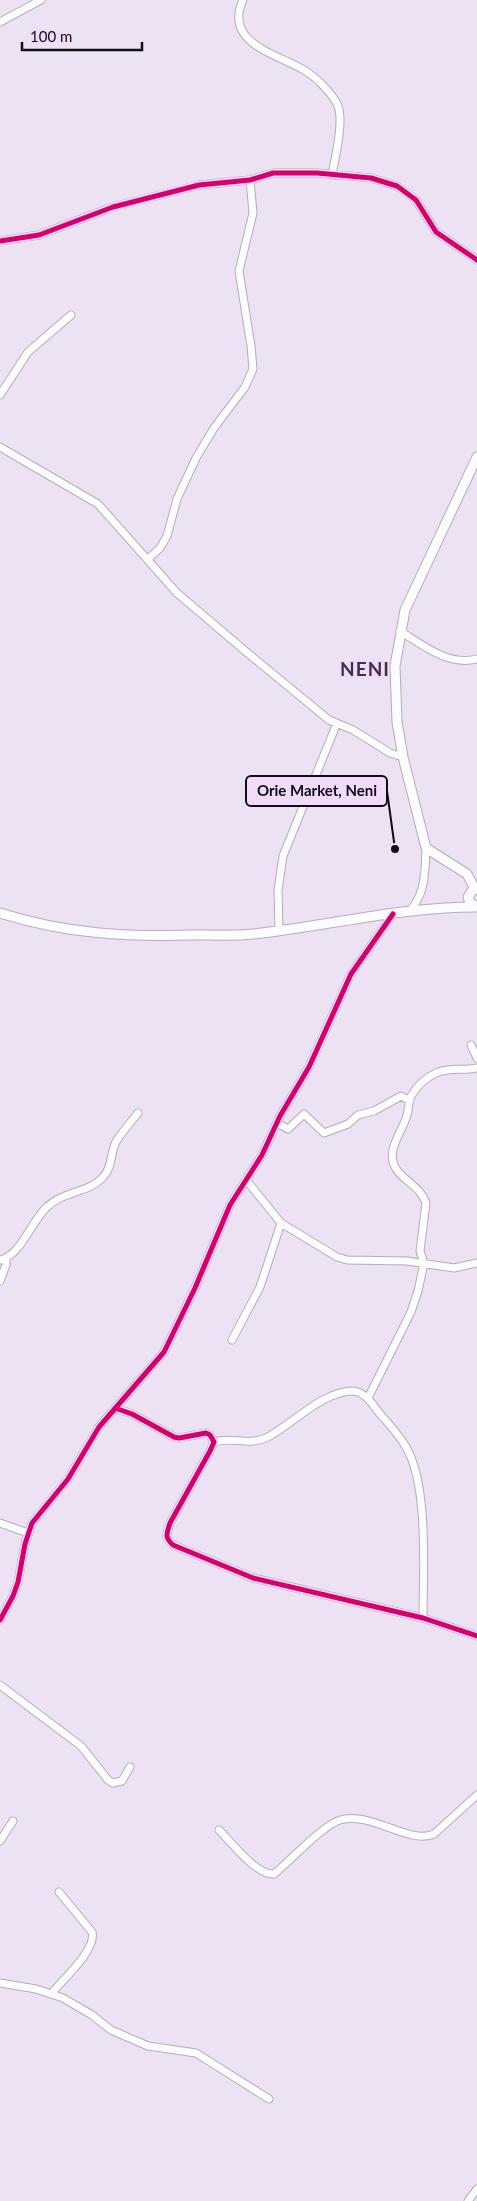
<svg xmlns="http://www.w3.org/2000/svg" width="477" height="2201" font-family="Lato,sans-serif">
  <rect width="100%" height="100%" fill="#ede2f3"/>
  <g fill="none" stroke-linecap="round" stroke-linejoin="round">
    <g stroke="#b5adba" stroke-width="9">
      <path id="street" d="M243,0c-20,43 34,54 61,70 12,7 29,24 34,36 6,17 -3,51 -6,69
        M0,22l41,-22
        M0,241l39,-6 74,-28 86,-22 51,-5 23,-7h44l54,5 26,8 19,14 20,32 41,28
        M0,395l28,-43 43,-37
        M0,447l98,57 79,89 67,57 85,70 24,10 37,23 13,4
        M148,559l12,-11 7,-12 10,-37 19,-41 18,-30 31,-41 8,-18 -2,-23 -12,-75 14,-58 -3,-33
        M400,631c24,15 48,35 77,28
        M409,912c17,-18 16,-41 17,-64
        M279,930l-1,-40 5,-34 54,-133
        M471,1045l6,13
        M277,1123l11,6 16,-15 20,19 24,-9 10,-9 16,-4 27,-15 9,5
        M247,1181l34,42 56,34 10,3 60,1 47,7 23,-5
        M0,1260c21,-4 31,-39 47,-53 16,-16 43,-14 57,-31 9,-10 6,-25 13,-36 6,-9 14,-18 21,-27
        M0,1281l6,-16v-6
        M232,1340l28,-53 21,-64
        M368,1398l43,-86 7,-21 6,-28 -4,-12 6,-48c-6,-18 -26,-23 -32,-38 -7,-17 9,-34 13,-50 2,-6 1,-13 4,-19 6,-10 14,-18 25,-23 13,-6 27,-2 41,-5
        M115,1408l17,6 42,23 5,1 27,-5 4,2 4,7 -4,9 -40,72c-3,10 -6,14 3,22l80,33 170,40 54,18
        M214,1442c18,-6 34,4 52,-4 26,-13 55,-46 86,-47 13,0 21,14 28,23 9,10 19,21 26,33 23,39 17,126 17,171
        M0,1523l28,10
        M0,1620l13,-24 5,-14 7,-38 7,-21 36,-44 31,-52 65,-75 31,-64 35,-83 32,-50 18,-39 29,-49 42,-93 42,-60
        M0,1685l81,61 27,34 5,3 9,-2 8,-14
        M219,1830c13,13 37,45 55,44 15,-12 49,-49 66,-54 31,-9 69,25 94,14l43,-39
        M0,1841l13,-20
        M0,1983l36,6 27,9 29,17 19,15 37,16 48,7 73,46
        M51,1994c11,-14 46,-44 41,-62l-33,-40
        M468,2201l9,-12"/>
    </g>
    <g stroke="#b5adba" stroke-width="11">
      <path id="secondary" d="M475,889l-8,-15 -41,-26 -23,-91 -6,-35 -2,-56 10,-56 72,-153
        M477,907l-7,-4 -2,-6 4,-6 5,-2
        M0,913c66,21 127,24 195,22 19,0 39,1 58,-1 74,-8 148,-27 222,-27"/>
    </g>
    <use href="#street" stroke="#fcfbfd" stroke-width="7"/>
    <use href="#secondary" stroke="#fcfbfd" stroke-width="9"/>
    <g stroke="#f0dbfa" stroke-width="8">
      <path id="cycleway" d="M0,241l39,-6 74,-28 86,-22 51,-5 23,-7h44l54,5 26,8 19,14 20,32 41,28
        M115,1408l17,6 42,23 5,1 27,-5 4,2 4,7 -4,9 -40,72c-3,10 -6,14 3,22l80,33 170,40 54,18
        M0,1620l13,-24 5,-14 7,-38 7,-21 36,-44 31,-52 65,-75 31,-64 35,-83 32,-50 18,-39 29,-49 42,-93 42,-60"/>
    </g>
    <use href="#cycleway" stroke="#d6006c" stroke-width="5"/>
  </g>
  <g text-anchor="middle" stroke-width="4" stroke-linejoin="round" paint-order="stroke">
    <g font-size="19" font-weight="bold" letter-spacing="1" fill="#413048" stroke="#f0dbfa">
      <text x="365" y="676">NENI</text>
    </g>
  </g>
  <path fill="none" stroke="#130c16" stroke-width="2" d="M395 849L387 791"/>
  <circle fill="#130c16" stroke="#f0dbfa" stroke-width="2" cx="395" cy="849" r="5"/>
  <rect fill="#f0dbfa" stroke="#130c16" stroke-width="2" x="246" y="776" width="141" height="30" rx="5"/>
  <g font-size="15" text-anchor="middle" font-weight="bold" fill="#130c16">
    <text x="317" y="796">Orie Market, Neni</text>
  </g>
  <path d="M22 42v8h120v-8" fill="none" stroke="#130c16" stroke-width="2.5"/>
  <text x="30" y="42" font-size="15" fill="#130c16" stroke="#f0dbfa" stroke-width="4" paint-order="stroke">100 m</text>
</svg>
